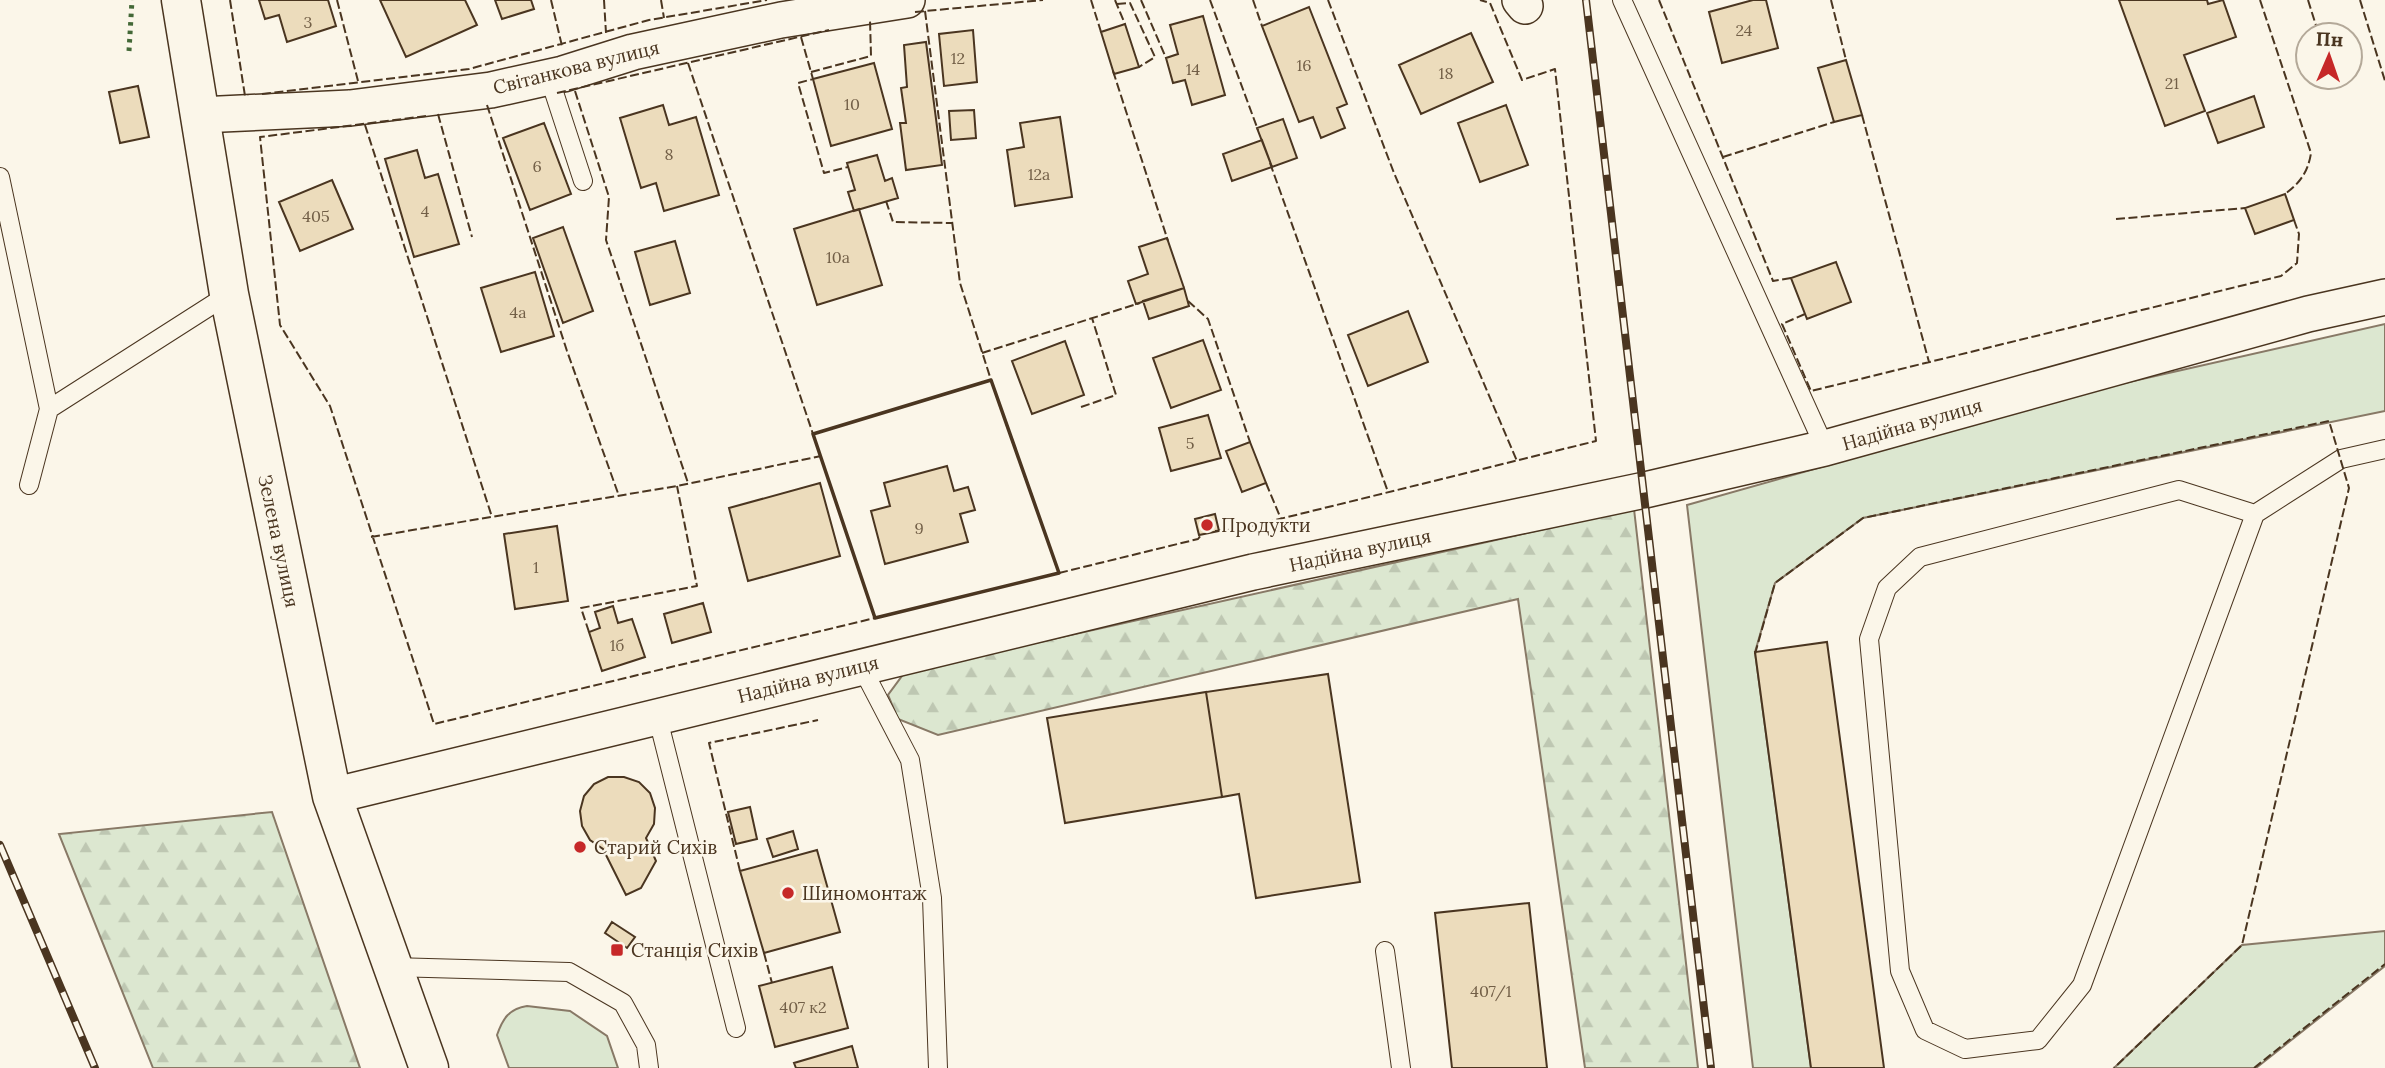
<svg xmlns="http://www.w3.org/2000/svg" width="2385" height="1068" font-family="Lora,serif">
  <defs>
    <pattern id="forest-firs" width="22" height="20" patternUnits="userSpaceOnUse" patternTransform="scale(1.75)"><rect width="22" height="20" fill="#dce7d0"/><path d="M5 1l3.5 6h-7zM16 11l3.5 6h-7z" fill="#bec7b2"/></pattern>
  </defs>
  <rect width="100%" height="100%" fill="#fbf6e9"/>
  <path fill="#dce7d0" stroke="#887966" stroke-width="2" d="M2385,324v87l-522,107 -88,65 -20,69 56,416h-58l-66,-563 411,-116z
    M2385,931v35l-129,102h-142l128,-123z
    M527,1006l43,5 37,25 11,32h-109l-12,-33c6,-17 12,-26 30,-29z"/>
  <path fill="url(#forest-firs)" stroke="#887966" stroke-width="2" d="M1634,509l64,559h-113l-67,-469 -580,136 -40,-16 -10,-24 17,-23z
    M272,812l88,256h-207l-94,-234z"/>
  <path fill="#ecdcbc" stroke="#4a3520" stroke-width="2" d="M259,0h69l8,26 -49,16 -8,-27 -14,4z
    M380,0h85l12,25 -71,32z
    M495,0h36l3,9 -32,10z
    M1753,0h13l12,48 -56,15 -13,-51z
    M2119,0h88l1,4 15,-4 13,37 -52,18 21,56 -40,15z
    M1309,7l38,97 -10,4 8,20 -24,10 -8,-21 -14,5 -37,-96z
    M1203,16l22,79 -33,10 -7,-25 -12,3 -7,-25 12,-4 -8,-29z
    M1125,24l14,43 -25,7 -13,-42z
    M973,30l4,52 -33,4 -5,-52z
    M1471,33l22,49 -72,32 -22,-49z
    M926,42l16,123 -36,5 -6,-47h6l-5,-35 6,-1 -3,-42z
    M1846,60l16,55 -28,7 -16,-54z
    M874,63l18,66 -61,17 -18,-67z
    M138,86l11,51 -29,6 -11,-51z
    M2254,96l10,31 -46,16 -11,-30z
    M663,105l6,20 27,-8 23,78 -55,16 -8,-28 -15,5 -21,-70z
    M1506,105l22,60 -48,17 -22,-59z
    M974,110l2,28 -25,2 -2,-29z
    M1060,117l12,80 -57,9 -8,-56 17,-3 -4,-24z
    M1283,119l14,39 -25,9 -15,-39z
    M544,123l27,71 -41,16 -27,-72z
    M1262,140l10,27 -40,14 -9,-27z
    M417,150l8,28 13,-4 21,70 -45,13 -29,-98z
    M877,155l8,26 7,-3 6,20 -44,13 -6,-19 7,-2 -8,-27z
    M332,180l21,49 -53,22 -21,-49z
    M2285,194l9,26 -39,14 -10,-26z
    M859,209l23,76 -65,20 -23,-76z
    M563,227l30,84 -30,12 -30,-85z
    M1167,238l17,50 -48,16 -8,-23 20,-7 -9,-27z
    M675,241l15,52 -40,12 -15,-53z
    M1836,262l15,40 -44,17 -16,-41z
    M535,272l19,64 -53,16 -20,-64z
    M1184,288l5,18 -40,13 -6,-18z
    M1408,311l20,51 -60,24 -20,-51z
    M1203,340l18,50 -50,18 -18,-50z
    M1065,341l19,54 -52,19 -20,-53z
    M1208,415l13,43 -50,13 -12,-43z
    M1250,442l16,41 -24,9 -16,-41z
    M947,466l7,25 14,-4 7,23 -15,4 8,28 -83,22 -14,-53 19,-5 -6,-23z
    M820,483l20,73 -92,25 -19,-73z
    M1215,514l4,17 -20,4 -4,-16z
    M557,526l11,75 -53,8 -11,-75z
    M703,603l8,29 -39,11 -8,-29z
    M613,606l5,17 14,-4 13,38 -43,14 -13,-39 11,-4 -5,-16z
    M1827,642l57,426h-73l-56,-416z
    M1328,674l32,208 -104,16 -17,-104 -17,3 -16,-105z
    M1206,692l16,105 -157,26 -18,-105z
    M608,777h16l15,5 11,11 5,15 -1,16 -8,14 10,23 -15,27 -15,7 -23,-46 -13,-9 -8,-14 -2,-15 4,-15 10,-12z
    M750,807l7,32 -21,5 -8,-32z
    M793,831l5,18 -25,8 -6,-18z
    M817,850l23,82 -76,21 -24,-82z
    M1529,903l18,165h-95l-17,-155z
    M612,922l23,15 -8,11 -22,-15z
    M832,967l16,61 -73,19 -16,-61z
    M852,1046l6,22h-62l-2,-5z"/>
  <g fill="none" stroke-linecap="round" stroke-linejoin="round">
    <g stroke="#4a3520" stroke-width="20">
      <path id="lane" d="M1622,0l203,448
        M549,77l34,104
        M0,177l49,232
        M29,485l20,-76 180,-115
        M2255,514l-76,-24 -259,67 -33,31 -18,51 31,332 25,59 40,19 73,-9 44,-55 173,-471 86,-55 44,-10
        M861,666l49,94 22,138 6,170
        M657,715l79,313
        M1385,951l16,117
        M392,967l177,5 54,31 23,42 3,23"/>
    </g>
    <g stroke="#4a3520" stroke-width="38">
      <path id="street" d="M1520,0l5,6
        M200,115l150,-7 141,-18 72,-16 70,-22 148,-32 126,-20
        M332,796l921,-224 392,-82 180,-42 483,-134 77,-17"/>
    </g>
    <g stroke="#4a3520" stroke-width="41">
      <path id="primary" d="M181,0l48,294 103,502 97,272"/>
    </g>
    <use href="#lane" stroke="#fbf6e9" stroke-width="18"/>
    <use href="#street" stroke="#fbf6e9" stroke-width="35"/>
    <use href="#primary" stroke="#fbf6e9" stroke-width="38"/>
    <g stroke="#4a3520" stroke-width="8">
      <path id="rail" d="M1586,0l125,1068
        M0,845l95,223"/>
    </g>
    <use href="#rail" stroke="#fbf6e9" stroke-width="5" stroke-dasharray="16" stroke-linecap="butt"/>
    <path stroke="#436837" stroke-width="5" stroke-dasharray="3.5 5" stroke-linecap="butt" d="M129,51l3,-51"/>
    <path stroke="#4a3520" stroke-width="2" stroke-dasharray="9 3.5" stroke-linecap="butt" d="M230,0l15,96 3,-1
      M337,0l21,81
      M551,0l11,46
      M604,0l2,33
      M661,0l3,18
      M1091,0l11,35
      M1115,0l10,24
      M1141,0l25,58
      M1210,0l48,130
      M1253,0l9,26
      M1328,0l66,173 123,288
      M1659,0l114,281 18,-3
      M1831,0l15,60
      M2260,0l51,153c-3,19 -11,30 -26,41
      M2308,0l11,35
      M2360,0l25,81
      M1117,4l13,-1 25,54 -16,10
      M925,11l35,272 31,97
      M915,12l128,-12
      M801,37l12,42 -15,4 26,90 24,-6
      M688,63l125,371
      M1113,71l55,170
      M811,72l60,-16 -1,-36
      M575,91l34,106 -3,43 82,243
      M557,93l272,-63
      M262,94l207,-25 180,-49 118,-20
      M487,105l80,246 52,145
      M438,114l34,123
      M1862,115l67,247
      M426,116l-166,21 20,188 50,81 104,318 441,-106
      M365,125l127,392
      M1723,157l111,-35
      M1270,163l118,329
      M886,201l7,21 59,1
      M2116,219l129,-11
      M1188,301l20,18 42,123
      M1805,314l-23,10 29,67 470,-115 16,-13 2,-29 -5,-14
      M982,353l158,-50
      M1081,407l35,-12 -24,-77
      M1266,483l15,36
      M1215,531l24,-2 357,-88 -41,-372 -33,11 -32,-77 -10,-3
      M371,537l306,-51 144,-30
      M1059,573l139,-34 3,-4
      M589,632l-8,-24 116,-22 -20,-100
      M1755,654l20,-71 88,-65 466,-97 20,67 -107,457 -128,123
      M740,871l-31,-128 109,-23
      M764,953l8,30
      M2254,1068l131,-104"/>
    <path stroke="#4a3520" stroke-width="3.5" d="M991,380l68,193 -184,45 -62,-184z"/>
  </g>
  <g fill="#c62828" stroke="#fbf6e9" stroke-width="2.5">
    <circle cx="1207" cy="525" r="7"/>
    <circle cx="580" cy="847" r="7"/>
    <circle cx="788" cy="893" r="7"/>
    <rect x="610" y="943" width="14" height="14" rx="3.5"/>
  </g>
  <g text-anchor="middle" stroke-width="5" stroke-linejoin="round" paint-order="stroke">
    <g font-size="16" fill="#725f47">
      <text x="308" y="28">3</text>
      <text x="1744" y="36">24</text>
      <text x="958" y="64">12</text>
      <text x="1304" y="71">16</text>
      <text x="1193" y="75">14</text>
      <text x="1446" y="79">18</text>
      <text x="2172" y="89">21</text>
      <text x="852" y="110">10</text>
      <text x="669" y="160">8</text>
      <text x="537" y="172">6</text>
      <text x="1039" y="180">12а</text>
      <text x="425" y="217">4</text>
      <text x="316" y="222">405</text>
      <text x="838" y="263">10а</text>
      <text x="518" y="318">4а</text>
      <text x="1190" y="449">5</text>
      <text x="919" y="534">9</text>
      <text x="536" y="573">1</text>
      <text x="617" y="651">1б</text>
      <text x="1491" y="997">407/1</text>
      <text x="803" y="1013">407 к2</text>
    </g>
    <g font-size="19" fill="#4a3520" stroke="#fbf6e9">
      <text transform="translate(576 67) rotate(-14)" y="7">Світанкова вулиця</text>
      <text transform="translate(1912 424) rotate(-16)" y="7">Надійна вулиця</text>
      <text transform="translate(279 541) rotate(78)" y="7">Зелена вулиця</text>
      <text transform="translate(1360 550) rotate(-12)" y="7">Надійна вулиця</text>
      <text transform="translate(808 679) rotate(-14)" y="7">Надійна вулиця</text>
    </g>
    <g font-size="19" fill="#4a3520" stroke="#fbf6e9" text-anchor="start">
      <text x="1221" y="532">Продукти</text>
      <text x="594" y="854">Старий Сихів</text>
      <text x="802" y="900">Шиномонтаж</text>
      <text x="631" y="957">Станція Сихів</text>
    </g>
  </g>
  <g transform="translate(2329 56) rotate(2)"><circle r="33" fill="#fbf6e9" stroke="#b4a999" stroke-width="2"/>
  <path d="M0-5L12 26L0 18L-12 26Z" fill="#c62828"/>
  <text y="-10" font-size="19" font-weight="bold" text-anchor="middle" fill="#4a3520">Пн</text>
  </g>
</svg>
